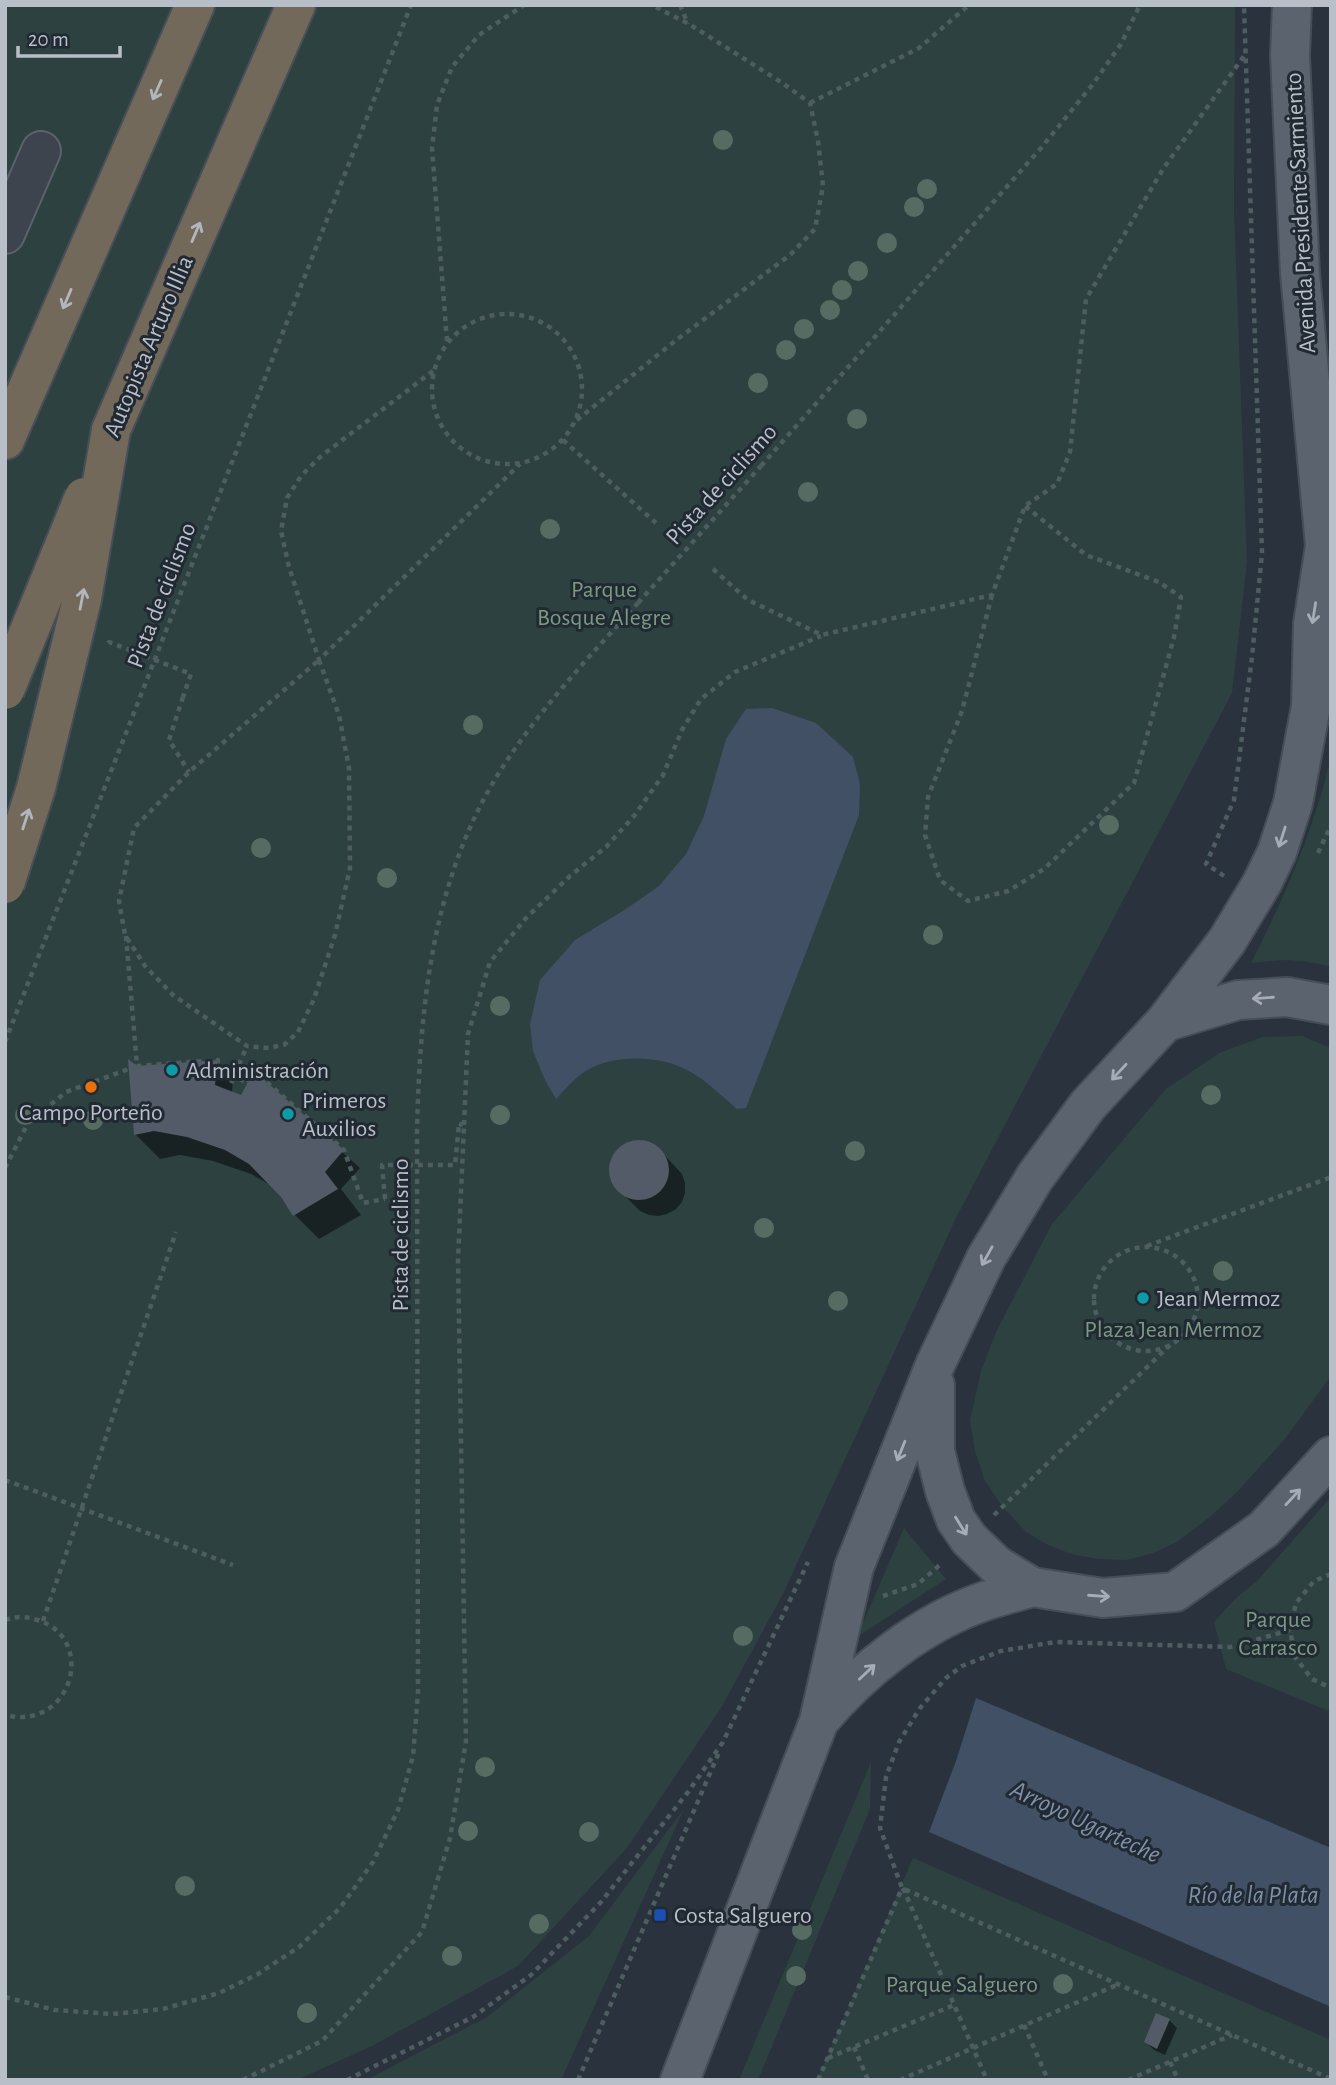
<svg xmlns="http://www.w3.org/2000/svg" width="1336" height="2085" font-family="'Alegreya Sans',sans-serif">
  <rect width="100%" height="100%" fill="#29323d"/>
  <path fill="#2e4141" d="M5,5h1230l-1,205 13,352 -15,131 -276,525 -173,376 -62,114 -94,140 -109,118 -146,80 -75,34h-292z
    M1331,757v210c-30,-8 -50,-8 -80,-4 34,-67 63,-133 80,-206z
    M1302,1036l29,12v328l-47,64 -47,52 -27,25 -33,25 -24,11 -26,7 -29,-1 -27,-5 -25,-10 -20,-12 -24,-26 -17,-25 -10,-30 -5,-31 11,-49 15,-39 56,-108 114,-135 55,-37 42,-15z
    M1331,1497v215l-105,-43 -12,-47 22,-24 21,-17z
    M904,1528l42,51 -89,58z
    M871,1762l-1,47 -112,271h-19z
    M684,1809l-123,271h-195l121,-63 102,-81z
    M913,1858l418,182v40h-514z"/>
  <path fill="#415064" d="M772,708l44,15 37,34 7,27 -1,31 -113,293 -9,1c-15,-13 -30,-28 -48,-38 -25,-15 -69,-17 -96,-4 -15,7 -26,20 -37,32l-11,-19 -12,-29 -3,-27 10,-44 35,-40 51,-31 33,-23 27,-32 18,-38 22,-77 20,-30z
    M976,1698l355,150v159l-402,-175 27,-71z"/>
  <path fill="#0007" d="M217,1062l16,17 -1,14 17,7 6,-26 105,94 -19,21 20,26 -42,24 -25,-25 -20,-27 -23,-13 -38,-13 -33,-6 -20,4 -25,-25 1,-66z
    M632,1142l18,1 9,6 23,25 3,9v10l-3,9 -6,7 -9,5 -9,2 -9,-1 -9,-4 -24,-24 -5,-18 1,-9 5,-8z
    M1169,2020l8,8 -12,27 -11,-5 -8,-8z"/>
  <path fill="#535b68" d="M128,1059l9,7 81,-6 -3,25 26,10 13,-24 90,79 -19,22 13,17 -45,27 -12,-19 -32,-33 -24,-14 -38,-13 -33,-6 -20,4z
    M609 1170a30 30 0 1 1 60 0a30 30 0 1 1-60 0Z
    M1156,2013l14,6 -13,30 -13,-7z"/>
  <g fill="none" stroke-linecap="round" stroke-linejoin="round">
    <g stroke="#5b626b" stroke-width="42">
      <path id="minor" d="M5,234l36,-83"/>
    </g>
    <g stroke="#464d57" stroke-width="42">
      <path id="major" d="M1165,1022l73,-22 49,-3 44,8
        M935,1385v66l10,40 11,29 13,19 27,26 36,22 71,11 72,-6 89,-63 67,-73
        M819,1721c44,-52 102,-98 166,-120 15,-5 31,-9 47,-14
        M680,2080l139,-359 35,-154 81,-202 51,-107 49,-81 53,-72 77,-83 62,-81 35,-58 15,-31 16,-49 18,-97 2,-82 12,-78 -25,-273 -10,-218 2,-50"/>
    </g>
    <g stroke="#484f58" stroke-width="42">
      <path id="highway" d="M111,430l185,-425
        M5,440l190,-435"/>
    </g>
    <path stroke="#4d5d60" stroke-width="4.5" stroke-dasharray="5 5" stroke-linecap="butt" d="M680,5l8,19
      M810,103l109,-55 50,-43
      M432 389a75 75 0 1 1 150 0a75 75 0 1 1-150 0Z
      M447,341l-15,-193 5,-43 15,-38 27,-32 45,-30
      M433,371l-113,86 -19,19 -14,22 -6,33 8,36 30,93 201,-196
      M577,420l98,-79 115,-86 25,-26 8,-43 -5,-45 -8,-38 -29,-21 -92,-58 -37,-19
      M563,440l93,83
      M761,466l280,-318 52,-64 28,-40 19,-39
      M713,569l35,31 74,35 170,-40 33,-89 32,-22 13,-32 16,-153 77,-130 81,-113
      M992,595l-30,116 -34,86 -3,38 15,45 28,21 40,-10 36,-22 90,-86 40,-146 7,-40 -22,-15 -73,-27 -61,-49
      M319,660l20,55 10,53 1,100 -15,67 -21,64 -16,33 -14,13 -18,3 -19,-2 -74,-51 -28,-29 -20,-31 -6,-34 15,-73 55,-56z
      M183,697l-14,43 20,32
      M1318,853l13,-28
      M1224,876l-18,-12 28,-64 18,-143 10,-104 -18,-548
      M126,936l11,130 81,-6 -2,14 18,2 14,7 6,-12 90,79 19,53 22,-4
      M5,1042l406,-1037
      M231,1083l16,-37
      M464,1125l4,-91 22,-72 36,-44 44,-42 36,-29 28,-31 29,-41 19,-45 19,-31 34,-27 86,-36
      M5,1168l23,-45 38,-31 71,-26
      M1147,1246l184,-69
      M1094 1299a52 52 0 1 1 104 0a52 52 0 1 1-104 0Z
      M5,1480l228,85
      M994,1515l176,-170
      M1331,1574l-17,7 -18,22 -6,27 5,27 17,22 19,9
      M883,1596l35,-12 24,-21
      M5,1620c11,-4 21,-4 32,0 61,18 35,112 -32,95
      M43,1621l133,-389
      M1290,1630l-59,17 -176,-5 -54,9 -39,15 -16,12 -26,30 -21,34 -13,35 -6,51 22,60 429,191
      M903,1888l84,192
      M5,1997l50,13 57,4 51,-5 56,-16 39,-19 41,-27 41,-39 33,-46 25,-52 15,-54 5,-63 -1,-563c3,-120 14,-243 77,-349 39,-65 93,-122 144,-178
      M1024,2025l24,55
      M854,2047l14,33
      M828,2058l126,-53
      M1170,2062l8,18
      M243,2080l79,-39 100,-109 28,-94 16,-97 -8,-481 6,-135 -5,-1
      M347,2080l126,-63 58,-42 70,-73 87,-110 35,-50 85,-180
      M578,2080l142,-330
      M818,2080l84,-192
      M900,2080l219,-96
      M1128,2080l104,-45"/>
    <use href="#minor" stroke="#3d444e" stroke-width="38"/>
    <use href="#major" stroke="#5b636e" stroke-width="38"/>
    <use href="#highway" stroke="#73695b" stroke-width="38"/>
    <g stroke="#484f58" stroke-width="42" stroke-linecap="butt">
      <path id="highway-bridge" d="M5,690l79,-193
        M5,884l31,-96 46,-189 29,-169"/>
    </g>
    <path stroke="#4d5d60" stroke-width="4.5" stroke-dasharray="5 5" stroke-linecap="butt" d="M638,603l123,-137
      M108,643l1,-1 82,32 -8,23
      M385,1199l-3,-34h73l4,-41"/>
    <use href="#highway-bridge" stroke="#73695b" stroke-width="38"/>
  </g>
  <g fill="#566c63">
    <circle cx="723" cy="140" r="10"/>
    <circle cx="927" cy="189" r="10"/>
    <circle cx="914" cy="207" r="10"/>
    <circle cx="887" cy="243" r="10"/>
    <circle cx="858" cy="271" r="10"/>
    <circle cx="842" cy="290" r="10"/>
    <circle cx="830" cy="310" r="10"/>
    <circle cx="804" cy="329" r="10"/>
    <circle cx="786" cy="350" r="10"/>
    <circle cx="758" cy="383" r="10"/>
    <circle cx="857" cy="419" r="10"/>
    <circle cx="808" cy="492" r="10"/>
    <circle cx="550" cy="529" r="10"/>
    <circle cx="473" cy="725" r="10"/>
    <circle cx="1109" cy="825" r="10"/>
    <circle cx="261" cy="848" r="10"/>
    <circle cx="387" cy="878" r="10"/>
    <circle cx="933" cy="935" r="10"/>
    <circle cx="500" cy="1006" r="10"/>
    <circle cx="1211" cy="1095" r="10"/>
    <circle cx="25" cy="1115" r="10"/>
    <circle cx="500" cy="1115" r="10"/>
    <circle cx="93" cy="1120" r="10"/>
    <circle cx="855" cy="1151" r="10"/>
    <circle cx="764" cy="1228" r="10"/>
    <circle cx="1223" cy="1271" r="10"/>
    <circle cx="838" cy="1301" r="10"/>
    <circle cx="743" cy="1636" r="10"/>
    <circle cx="485" cy="1767" r="10"/>
    <circle cx="468" cy="1831" r="10"/>
    <circle cx="589" cy="1832" r="10"/>
    <circle cx="185" cy="1886" r="10"/>
    <circle cx="539" cy="1924" r="10"/>
    <circle cx="802" cy="1930" r="10"/>
    <circle cx="452" cy="1956" r="10"/>
    <circle cx="796" cy="1976" r="10"/>
    <circle cx="1063" cy="1984" r="10"/>
    <circle cx="307" cy="2013" r="10"/>
  </g>
  <defs><path id="oneway-shaft" d="M-6 0H5M1.5-3L5.5 0L1.5 3" fill="none" stroke-width="1.6" stroke-linecap="round" stroke-linejoin="round" transform="scale(1.75)"/></defs>
  <g stroke="#b2b6bd">
    <use href="#oneway-shaft" transform="translate(157 90) rotate(114)"/>
    <use href="#oneway-shaft" transform="translate(196 232) rotate(-67)"/>
    <use href="#oneway-shaft" transform="translate(67 299) rotate(113)"/>
    <use href="#oneway-shaft" transform="translate(82 599) rotate(-79)"/>
    <use href="#oneway-shaft" transform="translate(26 819) rotate(-72)"/>
  </g>
  <g stroke="#a6adb6">
    <use href="#oneway-shaft" transform="translate(1314 613) rotate(99)"/>
    <use href="#oneway-shaft" transform="translate(1282 837) rotate(108)"/>
    <use href="#oneway-shaft" transform="translate(1263 998) rotate(176)"/>
    <use href="#oneway-shaft" transform="translate(1119 1072) rotate(133)"/>
    <use href="#oneway-shaft" transform="translate(987 1256) rotate(119)"/>
    <use href="#oneway-shaft" transform="translate(901 1451) rotate(112)"/>
    <use href="#oneway-shaft" transform="translate(1293 1497) rotate(-47)"/>
    <use href="#oneway-shaft" transform="translate(961 1526) rotate(58)"/>
    <use href="#oneway-shaft" transform="translate(1099 1596) rotate(4)"/>
    <use href="#oneway-shaft" transform="translate(867 1672) rotate(-43)"/>
  </g>
  <g fill="#0f9aa8" stroke="#212933" stroke-width="2.5">
    <circle cx="172" cy="1070" r="7"/>
    <circle cx="288" cy="1114" r="7"/>
    <circle cx="1143" cy="1298" r="7"/>
  </g>
  <circle fill="#e8710a" stroke="#212933" stroke-width="2.5" cx="91" cy="1087" r="7"/>
  <rect fill="#1a4fb4" stroke="#212933" stroke-width="2.5" x="653" y="1908" width="14" height="14" rx="3.5"/>
  <g text-anchor="middle" stroke-width="6" stroke-linejoin="round" paint-order="stroke">
    <g font-size="24" fill="#b9bfc8" stroke="#212933">
      <text transform="translate(1300 213) rotate(-93)" y="8">Avenida Presidente Sarmiento</text>
      <text transform="translate(148 346) rotate(-67)" y="8">Autopista Arturo Illia</text>
      <text transform="translate(721 484) rotate(-48)" y="8">Pista de ciclismo</text>
      <text transform="translate(161 595) rotate(-69)" y="8">Pista de ciclismo</text>
      <text transform="translate(400 1235) rotate(-90)" y="8">Pista de ciclismo</text>
    </g>
    <g font-size="24" fill="#7a9b82" stroke="#212933">
      <text x="604" y="597">Parque<tspan x="604" dy="28">Bosque Alegre</tspan></text>
      <text x="1173" y="1337">Plaza Jean Mermoz</text>
      <text x="1278" y="1627">Parque<tspan x="1278" dy="28">Carrasco</tspan></text>
      <text x="962" y="1992">Parque Salguero</text>
    </g>
    <g font-size="24" fill="#b9bfc8" stroke="#212933" text-anchor="start">
      <text x="186" y="1078">Administración</text>
      <text x="302" y="1108">Primeros<tspan x="302" dy="28">Auxilios</tspan></text>
      <text x="91" y="1120" text-anchor="middle">Campo Porteño</text>
      <text x="1157" y="1306">Jean Mermoz</text>
      <text x="674" y="1923">Costa Salguero</text>
    </g>
    <g font-size="26" font-style="italic" fill="#7e90a8" stroke="#212933">
      <text transform="translate(1086 1821) rotate(25)" y="9">Arroyo Ugarteche</text>
      <text x="1253" y="1903">Río de la Plata</text>
    </g>
  </g>
  <rect width="1336" height="2085" fill="none" stroke="#b9bfc8" stroke-width="14"/>
  <path d="M18 46v10h102v-10" fill="none" stroke="#b9bfc8" stroke-width="3.5"/>
  <text x="28" y="46" font-size="21" fill="#b9bfc8" stroke="#212933" stroke-width="5" paint-order="stroke">20 m</text>
</svg>
